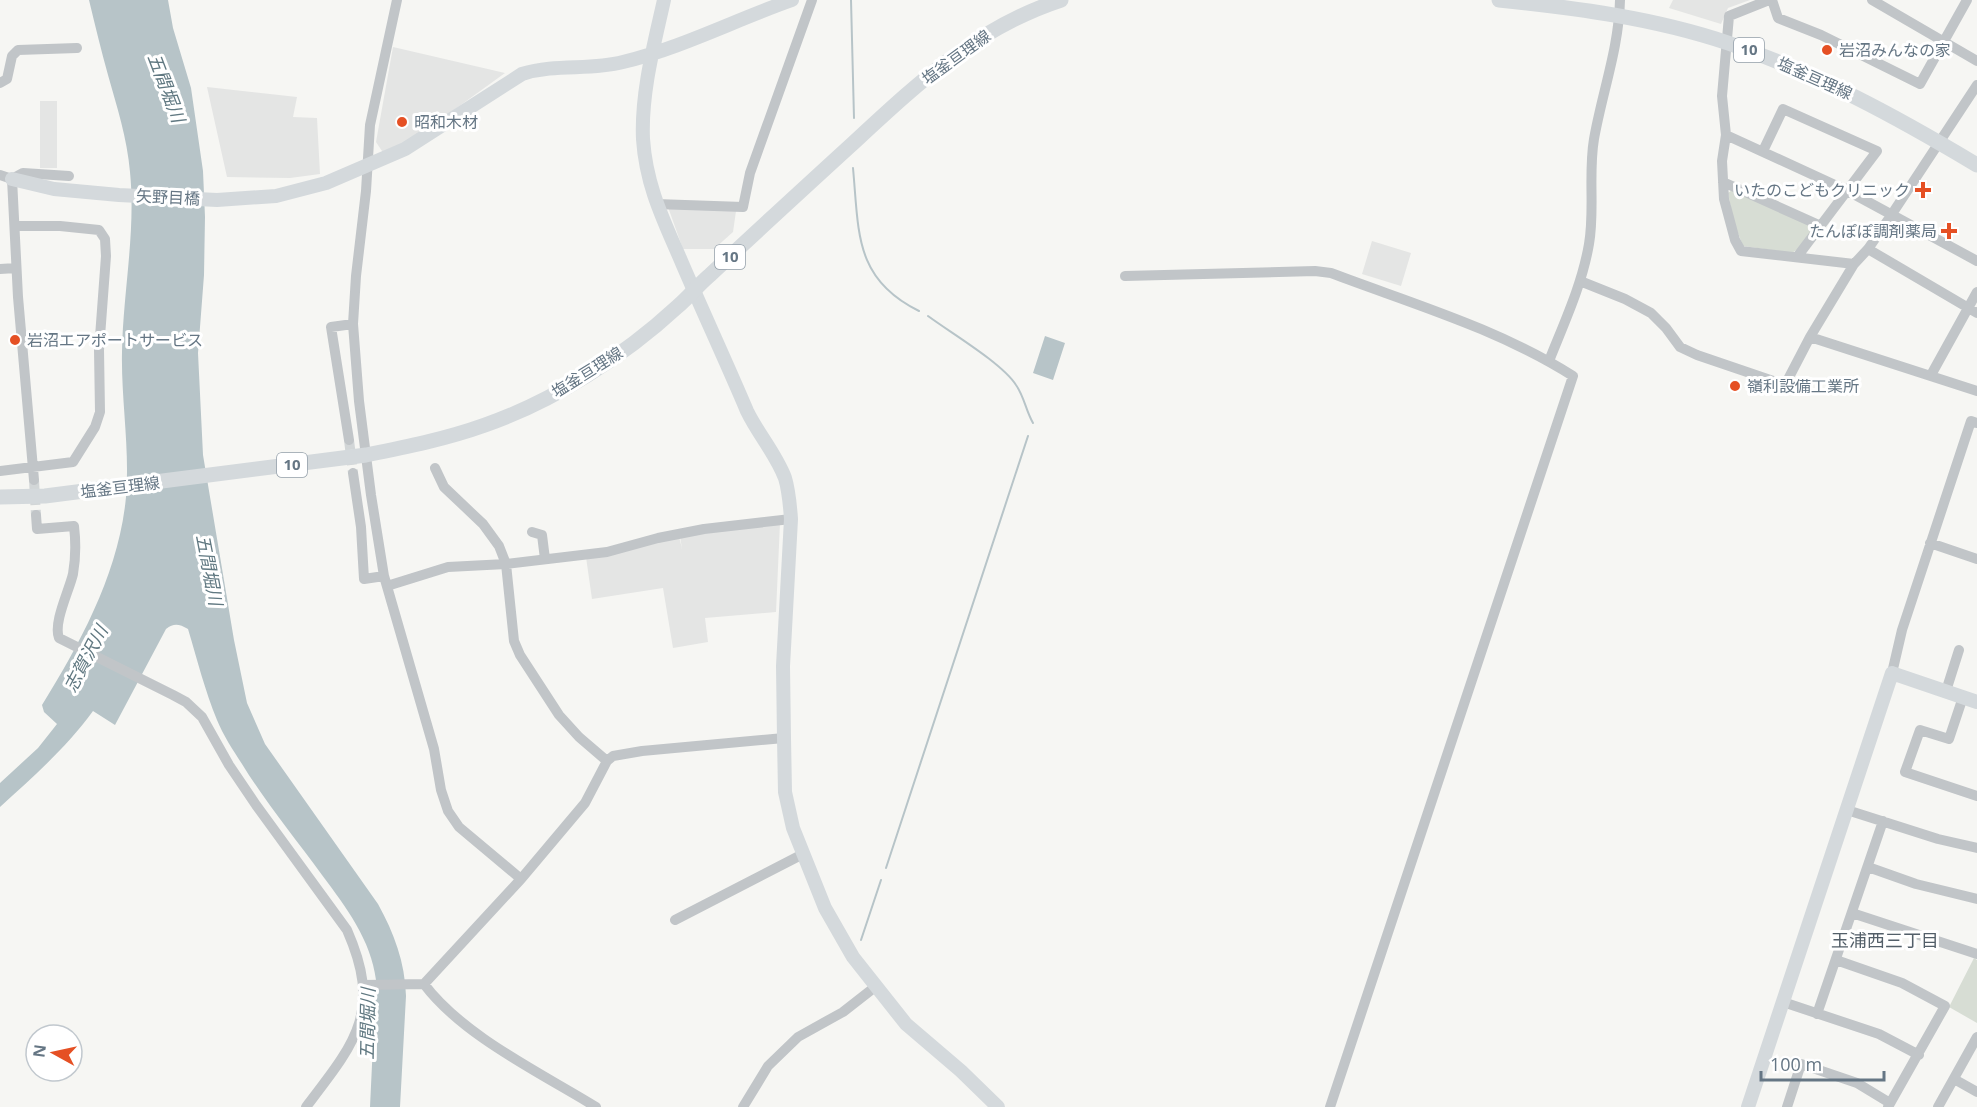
<svg xmlns="http://www.w3.org/2000/svg" width="1977" height="1107" font-family="'Open Sans','Noto Sans JP',sans-serif">
  <rect width="100%" height="100%" fill="#f6f6f3"/>
  <path fill="#e4e5e4" d="M1673,0h77l-22,8 -7,16 -52,-16z
    M393,47l112,26 -76,55 -45,26 -8,-12z
    M207,87l90,10 -4,20 24,1 3,56 -30,4 -63,-1z
    M40,101h17v67h-17z
    M668,207l68,4 -3,21 -19,17h-31z
    M1372,241l39,12 -10,33 -39,-12z
    M780,523l-4,89 -71,6 3,24 -35,6 -10,-60 -71,11 -6,-42 93,-21 3,13 -2,-13z"/>
  <path fill="#d7ddd4" d="M1732,190l78,34 2,9 -14,16 -6,4 -49,-7 -9,-23 -6,-30z
    M1974,958l3,2v63l-28,-16z"/>
  <path fill="#b7c4c8" d="M89,0h79l5,28 18,60 12,83 2,46 -1,58 -6,78 5,102 31,185 13,63 18,41 113,160c16,29 27,58 28,92l-6,111h-30l6,-127c-5,-40 -30,-73 -54,-105 -27,-37 -56,-72 -80,-111 -9,-14 -19,-29 -25,-44 -12,-29 -20,-61 -29,-91 -9,-5 -14,-6 -22,0l-51,96 -22,-14c-27,37 -60,66 -93,96v-24l38,-35 19,-24 -13,-12 -2,-7c39,-63 77,-133 84,-208 4,-48 -5,-97 -4,-145 1,-60 14,-120 8,-180 -3,-34 -13,-65 -22,-97 -7,-25 -13,-50 -19,-75z
    M1045,336l20,7 -12,37 -20,-7z"/>
  <g fill="none" stroke-linecap="round" stroke-linejoin="round">
    <path stroke="#b7c4c8" stroke-width="2" d="M851,0l3,118
      M853,168c6,64 1,111 66,143
      M928,316c23,17 74,47 88,69 8,11 10,26 17,38
      M886,868l142,-432
      M861,940l20,-60"/>
    <path stroke="#d2d6d7" stroke-width="10" stroke-dasharray="10 5" stroke-linecap="butt" d="M349,440l4,33
      M34,480l2,35"/>
    <path stroke="#c1c5c8" stroke-width="10" d="M1769,0l-40,16 -7,80 4,39 -4,26 2,38 11,41 6,11 113,13
      M1772,0l6,18 43,17 99,49 47,-84
      M1872,0l105,61
      M0,83l7,-4 5,-23 6,-6 59,-2
      M1726,135l122,56 129,70
      M1763,151l20,-42 94,42 -80,106
      M0,175l12,4 11,-6 46,3
      M12,179l6,118 16,183
      M1723,182l98,44
      M656,204l87,3 7,-34 62,-173
      M1868,249l109,64
      M0,269l16,-1
      M1125,276l190,-5 16,2c82,31 168,56 242,103l-243,731
      M1580,281l45,18 26,14 15,15 14,19 17,8 88,30 25,-48 44,-73 14,-15 24,-35 85,-129
      M1810,337l167,54
      M1549,361c15,-38 33,-76 40,-117 6,-34 -1,-70 5,-105 8,-46 25,-91 26,-139
      M1931,375l46,-83
      M349,440l-18,-113 22,-3
      M435,468l9,19 39,37 16,22 7,18 8,77 6,14 39,60 20,22 28,24
      M0,471l73,-9 22,-35 5,-15 -1,-62 7,-94 -1,-17 -6,-9 -39,-4h-45
      M353,473l8,54 3,52 20,-3
      M36,515l1,14 37,-3c2,17 2,31 -1,48 -4,17 -20,49 -14,64l114,57 13,7 16,15 27,48 27,40 91,125c36,82 8,113 -41,177
      M532,532l10,3 3,24
      M1930,543l47,16
      M387,586l61,-19 58,-3 101,-12 51,-14 46,-9 87,-10
      M1892,673l10,-43 69,-209 6,2
      M1946,691l13,-41
      M1963,697l-14,42 -29,-9 -15,42 72,24
      M1847,810l91,29 39,9
      M1868,867l48,17 61,15
      M521,879l64,-76 22,-42 6,-5 29,-5 142,-13
      M1852,913l125,41
      M675,920l128,-66
      M1836,960l66,23 43,23 -57,101
      M424,984c39,52 117,89 172,123
      M364,985l60,-1 97,-105 -62,-52 -11,-16 -7,-21 -7,-41 -50,-173 -13,-81 -12,-94 -6,-77 3,-48 10,-85 4,-66 27,-125
      M1783,1002l96,32 40,21
      M1817,1014l66,-193
      M1954,1079l23,13
      M743,1107l25,-41 30,-29 45,-25 32,-25
      M1787,1107l14,-43 56,19 33,20
      M1938,1107l39,-70"/>
    <path stroke="#d4d9dc" stroke-width="14" d="M664,0c-10,45 -23,93 -21,139 3,45 19,78 36,117 22,52 46,103 68,155 11,23 29,43 38,67 4,13 5,27 6,41l-8,147 1,72 1,54 8,36 32,80 28,49 53,67 55,47 37,36
      M12,179l42,10 65,6 98,5 59,-4 50,-13 79,-34 117,-75c35,-11 67,-3 101,-12 58,-14 112,-42 169,-62
      M1748,1107l144,-434 85,29"/>
    <path stroke="#d4d9dc" stroke-width="15" d="M1499,0c77,8 155,18 229,43 88,30 169,74 249,122
      M0,497l45,-1 321,-41c40,-8 80,-16 119,-30 69,-24 139,-69 192,-118 12,-10 21,-22 33,-32 46,-43 93,-86 140,-129 65,-60 125,-118 211,-146"/>
  </g>
  <g fill="#e55024" stroke="#fff" stroke-width="2">
    <circle cx="1827" cy="50" r="6"/>
    <circle cx="402" cy="122" r="6"/>
    <path d="M1920 181h6v6h6v6h-6v6h-6v-6h-6v-6h6z"/>
    <path d="M1946 222h6v6h6v6h-6v6h-6v-6h-6v-6h6z"/>
    <circle cx="15" cy="340" r="6"/>
    <circle cx="1735" cy="386" r="6"/>
  </g>
  <g text-anchor="middle" stroke-width="6" stroke-linejoin="round" paint-order="stroke">
    <g fill="#fff" stroke="#939fa9" stroke-width="1.5">
      <rect x="1734" y="38" width="30" height="24" rx="4.5"/>
      <rect x="715" y="245" width="30" height="24" rx="4.5"/>
      <rect x="277" y="453" width="30" height="24" rx="4.5"/>
    </g>
    <g font-size="15" font-weight="bold" fill="#657684">
      <text x="1749" y="55">10</text>
      <text x="730" y="262">10</text>
      <text x="292" y="470">10</text>
    </g>
    <g font-size="16" fill="#657684" stroke="#fff" text-anchor="start">
      <text x="1839" y="56">岩沼みんなの家</text>
      <text x="414" y="128">昭和木材</text>
      <text x="1910" y="196" text-anchor="end">いたのこどもクリニック</text>
      <text x="1937" y="237" text-anchor="end">たんぽぽ調剤薬局</text>
      <text x="27" y="346">岩沼エアポートサービス</text>
      <text x="1747" y="392">嶺利設備工業所</text>
    </g>
    <g font-size="16" fill="#657684" stroke="#fff">
      <text transform="translate(956 57) rotate(-36)" y="6">塩釜亘理線</text>
      <text transform="translate(1815 78) rotate(24)" y="6">塩釜亘理線</text>
      <text transform="translate(168 197) rotate(3)" y="6">矢野目橋</text>
      <text transform="translate(587 372) rotate(-32)" y="6">塩釜亘理線</text>
      <text transform="translate(120 487) rotate(-7)" y="6">塩釜亘理線</text>
    </g>
    <g font-size="18" font-style="italic" fill="#607881" stroke="#fff">
      <text transform="translate(166 88) rotate(69)" y="6">五間堀川</text>
      <text transform="translate(209 570) rotate(79)" y="6">五間堀川</text>
      <text transform="translate(86 659) rotate(-62)" y="6">志賀沢川</text>
      <text transform="translate(368 1024) rotate(-89)" y="6">五間堀川</text>
    </g>
    <g font-size="18" fill="#535f69" stroke="#fff">
      <text x="1885" y="947">玉浦西三丁目</text>
    </g>
  </g>
  <g transform="translate(54 1053) rotate(278)"><circle r="28" fill="#ffffff" stroke="#c1c8ce" stroke-width="1.5"/>
  <path d="M0-4.5L10 22L0 15L-10 22Z" fill="#e55024"/>
  <text y="-9" font-size="16" font-weight="bold" text-anchor="middle" fill="#657684">N</text>
  </g>
  <path d="M1761 1071v9h123v-9" fill="none" stroke="#657684" stroke-width="3"/>
  <text x="1770" y="1071" font-size="18" fill="#657684" stroke="#ffffff" stroke-width="4.5" paint-order="stroke">100 m</text>
</svg>
